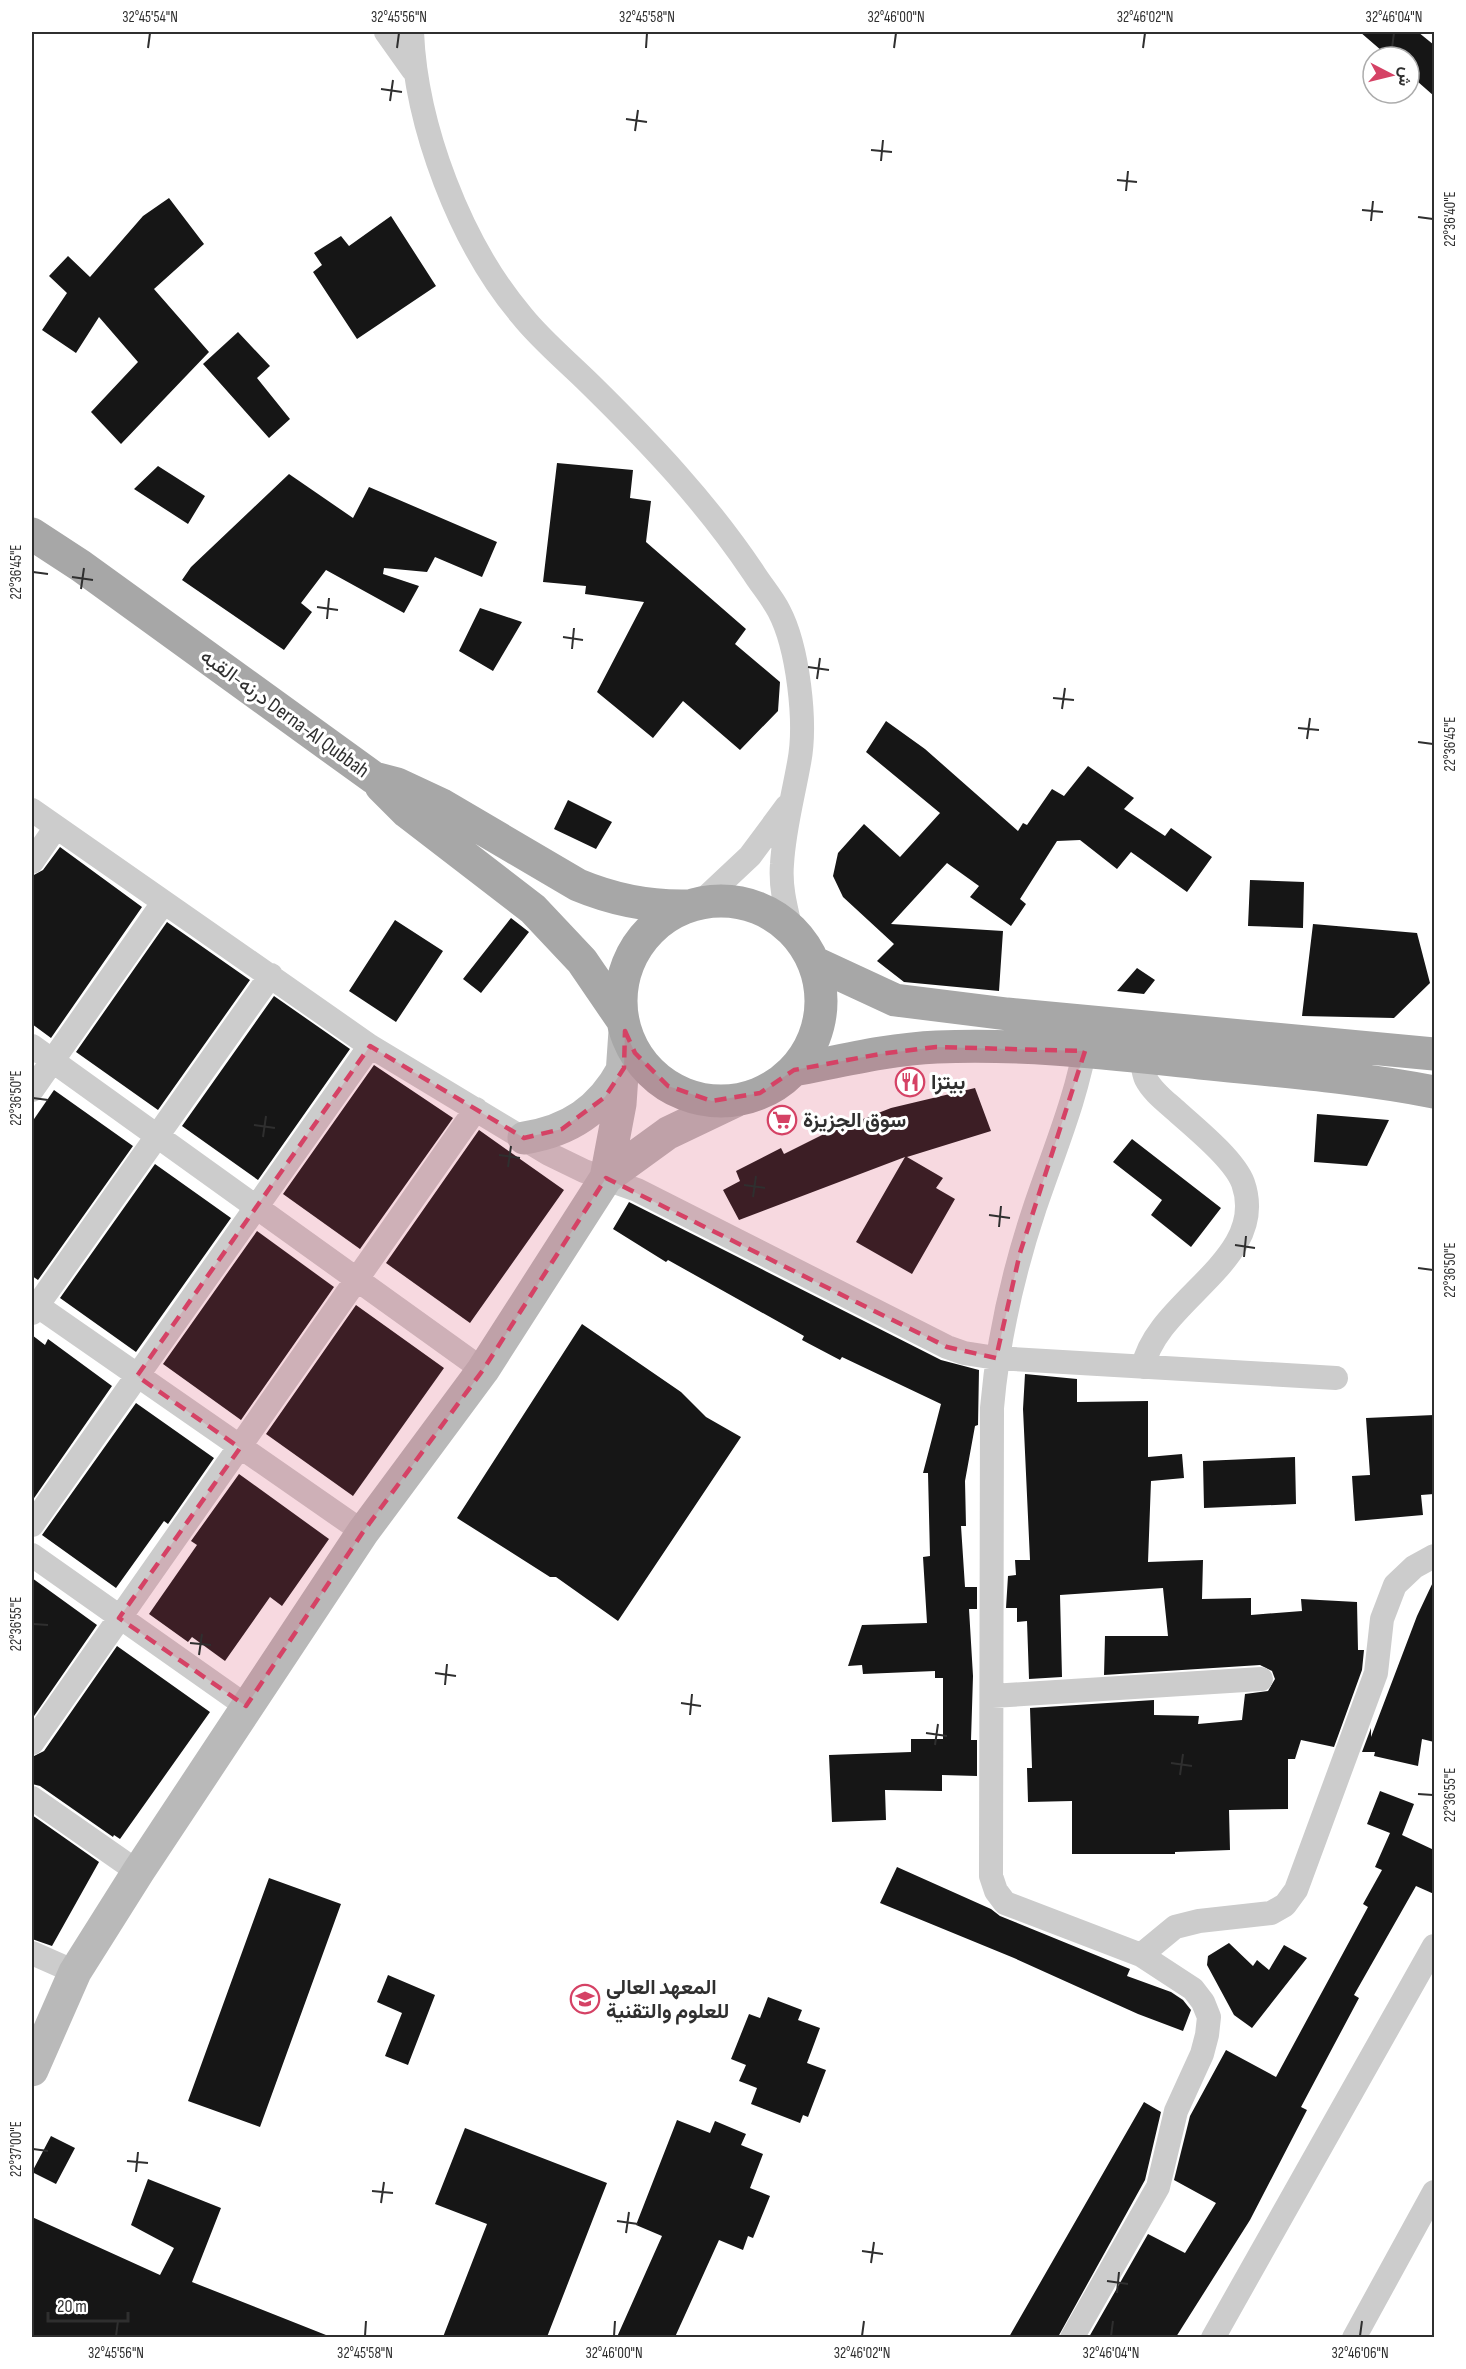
<svg xmlns="http://www.w3.org/2000/svg" width="1466" height="2369" font-family="'Sofia Sans Condensed',Vazirmatn,sans-serif">
  <rect width="100%" height="100%" fill="#fff"/>
  <path fill="#161616" d="M1360,32h58l16,13v51l-25,-22v-17h-20z
    M169,198l35,46 -50,45 55,63 -88,92 -30,-32 47,-50 -39,-45 -23,36 -34,-23 25,-37 -18,-17 19,-20 22,21 53,-61z
    M391,216l45,70 -79,53 -44,-67 9,-7 -8,-12 27,-17 8,10z
    M238,332l32,34 -13,12 33,41 -21,19 -66,-74z
    M557,463l76,7 -3,28 21,3 -5,41 100,87 -11,15 45,38 -2,29 -38,39 -57,-49 -30,37 -56,-46 47,-90 -59,-8 1,-8 -43,-4z
    M158,466l47,30 -17,28 -54,-35z
    M289,474l64,44 16,-31 128,55 -15,35 -47,-20 -8,15 -43,-4 -1,6 36,12 -15,27 -78,-43 -25,33 11,9 -28,38 -102,-70 9,-13z
    M480,608l42,14 -29,49 -34,-20z
    M886,721l39,28 93,82 5,-8 4,2 25,-36 12,7 24,-30 46,32 -10,11 41,27 6,-8 41,29 -25,35 -56,-40 -14,17 -37,-29 -23,1 -37,58 6,5 -15,22 -41,-29 9,-11 -32,-23 -56,61 112,7 -4,60 -95,-9 -27,-21 17,-17 -51,-47 -10,-21 5,-23 26,-29 36,33 40,-44 -74,-61z
    M568,800l44,22 -16,27 -42,-20z
    M60,847l82,60 -91,131 -19,-14v-148l11,-6z
    M1250,880l54,2 -1,46 -55,-2z
    M511,918l18,14 -48,61 -18,-14z
    M395,920l48,31 -47,71 -47,-31z
    M167,922l83,58 -92,130 -82,-58z
    M1313,924l104,9 13,50 -36,35 -92,-2z
    M1137,968l18,12 -11,14 -27,-3z
    M274,996l76,53 -92,131 -76,-54z
    M374,1065l79,53 -93,131 -77,-55z
    M975,1088l16,43 -84,26 36,21 -7,10 19,11 -43,75 -56,-32 49,-85 -166,63 -16,-30 17,-9 -4,-10 45,-23 3,6 38,-19 69,-27z
    M54,1090l79,56 -95,134 -6,-4v-154z
    M1317,1114l72,6 -22,46 -53,-4z
    M479,1130l85,60 -94,133 -84,-60z
    M1132,1139l89,69 -30,39 -40,-32 11,-15 -49,-38z
    M155,1164l76,54 -95,134 -76,-54z
    M629,1202l312,158 38,10 -1,55 -3,1 -10,55 1,45h-5l4,61h12v22h-8l4,67 -2,64h6v36l-35,-1v16l-57,-1 1,30 -54,2 -3,-67 82,-3v-13h32v-61h-8v-7l-72,3 -1,-9 -14,1 14,-41 65,-2 -4,-66 7,-1 -2,-83h-5l18,-69 -99,-47 -2,3 -38,-20 2,-4 -136,-76 -2,2 -53,-33z
    M257,1231l77,56 -93,133 -78,-56z
    M356,1305l88,63 -91,128 -87,-62z
    M582,1324l99,68 25,25 35,20 -123,184 -62,-44h-6l-93,-59z
    M32,1335l13,10 3,-6 64,47 -80,115z
    M1025,1374l52,5v23l71,-1v56l34,-3 2,24 -33,3 -3,81 55,-2 -1,39 49,-1v17l51,-4 -1,-12 56,3 1,48h6l-2,20 -28,77 -33,-7 -6,19h-7v50l-59,1 1,40 -55,2v2h-103v-53l-44,1 -1,-34h5l-2,-60 124,-8v15l45,1 -1,8 44,-4 3,-26 23,-3 7,-12 -3,-8 -12,-6 -156,10 1,-39h63l-5,-48 -103,7 2,82 -33,2 -2,-58 -10,1v-14h-11l2,-32 8,-1 -1,-15h15l-7,-151z
    M136,1403l78,55 -46,66 -4,-3 -48,67 -74,-53z
    M1434,1415v79l-13,1 2,20 -68,6 -3,-45 18,-1 -4,-57z
    M1295,1457l1,47 -92,4 -1,-47z
    M239,1474l90,65 -47,67 -12,-9 -45,64 -33,-24 -4,5 -39,-28 48,-69 -6,-4z
    M32,1578l65,47 -65,94z
    M1434,1580v162l-12,-3 -4,27 -44,-10 1,-4h-13l9,-24v9l46,-121z
    M117,1646l93,66 -90,127 -6,-4 -1,2 -73,-51 -8,-2v-27l12,-6z
    M1380,1791l34,13 -12,31 32,15v44l-18,-8 -62,109 5,3 -58,109 6,3 -57,110 -74,117h-87l59,-103 37,19 31,-50 -42,-23 16,-64 36,-66 50,27 92,-170 -5,-3 19,-34 -7,-3 15,-34 -23,-9z
    M32,1815l67,47 -47,84 -20,-7z
    M897,1867l94,42 9,7 130,53 -3,7 44,16 12,8 8,10 -8,21 -45,-17 -124,-56 -134,-55z
    M269,1878l72,26 -81,223 -72,-26z
    M1229,1943l24,23 4,-6 12,10 15,-25 23,13 -55,70 -18,-13 -27,-50 1,-9z
    M388,1975l47,20 -27,70 -23,-9 17,-43 -25,-11z
    M768,1997l34,13 -4,10 22,8 -13,35 19,7 -18,47 -5,-2 -3,8 -49,-19 6,-16 -18,-7 7,-16 -15,-6 18,-45 11,4z
    M1144,2102l17,10 -16,68 -87,157h-49z
    M677,2120l33,13 5,-12 31,13 -5,11 22,9 -13,34 20,8 -17,42 -5,-2 -5,14 -24,-10 -44,97h-58l45,-101 -26,-11z
    M465,2128l142,55 -60,154h-104l44,-113 -52,-20z
    M51,2136l24,12 -19,36 -24,-12z
    M148,2179l73,29 -29,74 139,55h-299v-120l128,58 14,-27 -43,-23z"/>
  <g fill="none" stroke-linecap="round" stroke-linejoin="round">
    <path stroke="#ccc" stroke-width="24" d="M386,32l27,38
      M412,32c4,94 48,211 110,284 20,25 46,46 69,69 60,59 115,117 162,187 8,13 19,25 26,39 19,36 28,112 20,152 -6,34 -15,66 -17,101 -2,23 4,45 9,66
      M32,810l338,236 179,108 35,17 53,19 310,157 17,6 32,5 340,20
      M32,862l24,-35
      M701,902l49,-46 37,-50
      M32,1046l451,324
      M1141,1057c2,7 2,16 5,22 6,12 19,22 28,30 20,18 60,50 69,74 27,77 -86,116 -100,184
      M32,1090l131,-187
      M32,1302l331,230
      M32,1313l239,-338
      M32,1525l338,-479
      M32,1555l214,151
      M992,1696l269,-17
      M32,1743l444,-634
      M32,1798l106,74
      M32,1953l43,19
      M1141,1955l34,-28 24,-6 72,-8 14,-8 11,-15 80,-217 6,-54 13,-34 19,-18 20,-11
      M1072,2338l86,-151 18,-76 26,-57 5,-19 2,-18 -6,-15 -10,-13 -52,-34 -136,-52 -9,-12 -5,-15 1,-468c6,-70 21,-135 43,-201 19,-56 43,-112 52,-171
      M1213,2338l221,-392
      M1354,2338l80,-146"/>
    <path stroke="#b9b9b9" stroke-width="33" d="M524,1138c45,-7 77,-28 99,-69
      M606,1178l14,-74 5,-73
      M32,2070l43,-98 63,-100 225,-340 120,-162 123,-192 62,-45 67,-32"/>
    <path stroke="#a7a7a7" stroke-width="33" d="M32,534l49,32 293,212 23,6 45,21 136,80c36,15 70,22 110,21
      M381,786l26,26 126,97 49,52 39,57
      M621 1001a100 100 0 1 1 200 0a100 100 0 1 1-200 0Z
      M813,962l82,38 112,14 427,40
      M794,1070c47,-9 95,-21 143,-23 88,-4 176,7 263,16 78,8 157,14 234,29"/>
  </g>
  <path fill="#d54265" fill-opacity="0.2" stroke="#d54265" stroke-width="4.5" stroke-dasharray="12 8" stroke-linejoin="round" d="M625,1031l10,22 33,33 44,15 48,-8 34,-23 86,-16 56,-7 149,4 -65,202 -24,105 -49,-11 -341,-169 -123,192 -120,162 -117,174 -127,-88 121,-170 -103,-72 233,-330 154,92 38,-9 43,-32 19,-29z"/>
  <path fill="none" stroke="#2f2f2f" stroke-width="2" d="M148,48l2,-15M397,48l2,-15M646,48l1,-15M894,48l2,-15M1143,48l2,-15M1392,48l2,-15M381,89l21,3M390,101l3,-21M626,119l21,3M635,131l3,-21M871,150l21,2M881,161l2,-21M1117,180l20,2M1126,191l2,-20M1362,210l21,2M1418,217l15,2M1371,221l2,-20M33,572l15,2M72,577l21,3M81,589l3,-21M317,607l21,3M327,619l2,-21M563,637l20,3M572,649l2,-21M808,667l21,3M817,679l3,-21M1053,698l21,2M1062,709l3,-21M1298,728l21,2M1307,739l3,-21M1418,742l15,2M33,1098l15,2M254,1125l21,3M263,1137l3,-21M499,1155l21,3M508,1167l3,-21M744,1185l21,3M753,1197l3,-21M989,1215l21,3M999,1227l2,-21M1235,1245l20,3M1244,1257l2,-21M1418,1268l15,2M33,1624l15,1M190,1643l21,2M199,1655l3,-21M435,1673l21,3M445,1685l2,-21M681,1703l20,3M690,1715l2,-21M926,1733l21,3M935,1745l3,-21M1171,1763l21,3M1180,1775l3,-21M1418,1794l15,1M33,2149l15,2M127,2161l21,2M136,2172l2,-20M372,2191l21,2M381,2203l3,-21M617,2221l21,3M626,2233l3,-21M862,2251l21,3M871,2263l3,-21M1107,2281l21,3M1117,2293l2,-21M116,2336l2,-15M365,2336l1,-15M614,2336l1,-15M862,2336l2,-15M1111,2336l2,-15M1360,2336l2,-15"/>
  <defs>
    <g id="restaurant-ring" transform="scale(1.5)"><circle r="9.5" fill="#fff" stroke="#d54265" stroke-width="1.5"/><path d="M-5-6h1v4h1v-4h1v4h1v-4h1v5L-1.5 .5V6h-2V.5L-5-1ZM5-6V6H3V1.5H1.5Q1.5-4 5-6Z" fill="#d54265"/></g>
    <g id="supermarket-ring" transform="scale(1.5)"><circle r="9.5" fill="#fff" stroke="#d54265" stroke-width="1.5"/><path d="M-6-5.5h2.5l.6 2H6L4.5 2H-2.5L-4.4-4H-6ZM-1.5 3.2a1.3 1.3 0 1 0 .1 0ZM3 3.2a1.3 1.3 0 1 0 .1 0Z" fill="#d54265"/></g>
    <g id="university-ring" transform="scale(1.5)"><circle r="9.5" fill="#fff" stroke="#d54265" stroke-width="1.5"/><path d="M0-5L7-2L0 1L-7-2ZM-4 1L0 2.5L4 1V4Q0 6-4 4Z" fill="#d54265"/></g>
  </defs>
  <g fill-rule="evenodd">
    <use href="#restaurant-ring" x="910" y="1082"/>
    <use href="#supermarket-ring" x="782" y="1120"/>
    <use href="#university-ring" x="585" y="1999"/>
  </g>
  <g text-anchor="middle" stroke-width="6" stroke-linejoin="round" paint-order="stroke">
    <g font-size="21" fill="#2f2f2f" stroke="#fff">
      <text transform="translate(285 713) rotate(36)" y="7">درنه-القبه Derna-Al Qubbah</text>
    </g>
    <g font-size="21" font-weight="bold" fill="#2f2f2f" stroke="#fff" text-anchor="start">
      <text x="931" y="1089">بيتزا</text>
      <text x="803" y="1127">سوق الجزيزة</text>
      <text x="606" y="1994">المعهد العالي<tspan x="606" dy="24">للعلوم والتقنية</tspan></text>
    </g>
  </g>
  <rect width="1466" height="2369" fill="none" stroke="#ffffff" stroke-width="66"/>
  <g transform="translate(1391 75) rotate(97)"><circle r="28" fill="#ffffff" stroke="#acacac" stroke-width="1.5"/>
  <path d="M0-4.5L10 22L0 15L-10 22Z" fill="#d54265"/>
  <text y="-9" font-size="16" font-weight="bold" text-anchor="middle" fill="#2f2f2f">ش</text>
  </g>
  <path d="M48 2312v9h80v-9" fill="none" stroke="#2f2f2f" stroke-width="3"/>
  <text x="57" y="2312" font-size="18" fill="#2f2f2f" stroke="#ffffff" stroke-width="4.5" paint-order="stroke">20 m</text>
  <rect x="33" y="33" width="1400" height="2303" fill="none" stroke="#2f2f2f" stroke-width="2"/>
  <g font-size="15" text-anchor="middle" fill="#2f2f2f">
    <text x="150" y="22">32°45'54"N</text>
    <text x="399" y="22">32°45'56"N</text>
    <text x="647" y="22">32°45'58"N</text>
    <text x="896" y="22">32°46'00"N</text>
    <text x="1145" y="22">32°46'02"N</text>
    <text x="1394" y="22">32°46'04"N</text>
    <text transform="translate(1450 219) rotate(-90)" y="5">22°36'40"E</text>
    <text transform="translate(16 572) rotate(-90)" y="5">22°36'45"E</text>
    <text transform="translate(1450 744) rotate(-90)" y="5">22°36'45"E</text>
    <text transform="translate(16 1098) rotate(-90)" y="5">22°36'50"E</text>
    <text transform="translate(1450 1270) rotate(-90)" y="5">22°36'50"E</text>
    <text transform="translate(16 1624) rotate(-90)" y="5">22°36'55"E</text>
    <text transform="translate(1450 1795) rotate(-90)" y="5">22°36'55"E</text>
    <text transform="translate(16 2149) rotate(-90)" y="5">22°37'00"E</text>
    <text x="116" y="2358">32°45'56"N</text>
    <text x="365" y="2358">32°45'58"N</text>
    <text x="614" y="2358">32°46'00"N</text>
    <text x="862" y="2358">32°46'02"N</text>
    <text x="1111" y="2358">32°46'04"N</text>
    <text x="1360" y="2358">32°46'06"N</text>
  </g>
</svg>
